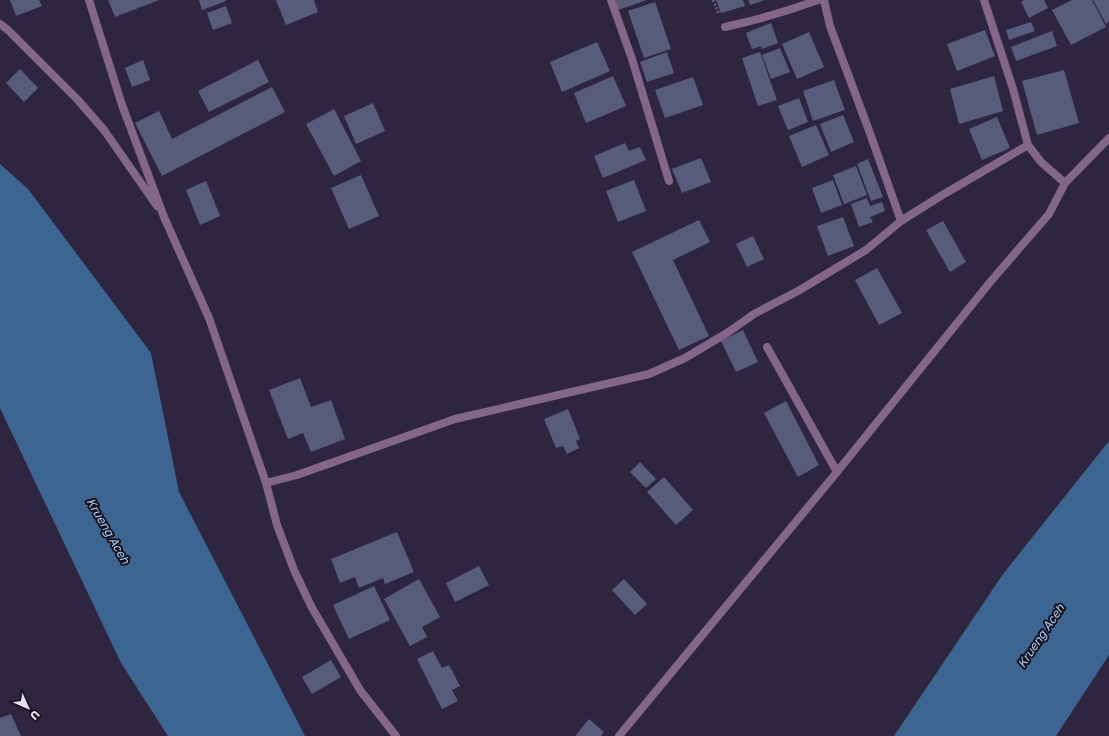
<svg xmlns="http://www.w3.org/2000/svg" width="1109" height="736" font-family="'Golos Text',sans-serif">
  <rect width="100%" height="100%" fill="#2e2640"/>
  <path fill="#3c6591" d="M0,164l28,25 123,164 28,139 126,244h-137l-47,-73 -121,-255z
    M1109,441v214l-53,81h-162l109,-162z"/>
  <path fill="#565c79" d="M10,0h29l3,6 -26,10z
    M108,0h51l-44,17z
    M199,0h26l1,1 -24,9z
    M276,0h38l4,12 -32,13z
    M615,0h32l-29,10z
    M716,0h27l2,6 -24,7z
    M748,0h17l-15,5z
    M1024,0h20l4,8 -19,10 -8,-16z
    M1072,0h20l14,27 -35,18 -19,-35z
    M1093,0h16v22l-3,2z
    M655,2l16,47 -27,9 -16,-47z
    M226,6l6,17 -19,7 -6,-17z
    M1031,22l4,9 -26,9 -3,-10z
    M771,23l7,20 -16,6 -1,-3 -9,3 -6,-16z
    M985,30l10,26 -38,15 -10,-27z
    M1052,31l5,15 -41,15 -5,-14z
    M809,32l15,35 -27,12 -15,-35z
    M597,42l13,29 -48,21 -12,-30z
    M780,48l10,24 -19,7 -9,-24z
    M667,52l7,21 -27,9 -7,-20z
    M760,52l17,48 -19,6 -16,-48z
    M143,60l7,20 -18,7 -7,-19z
    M258,60l11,22 -60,30 -11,-21z
    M20,69l18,19 -14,14 -18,-19z
    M1064,70l15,53 -42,12 -15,-54z
    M613,76l13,30 -40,17 -12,-30z
    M994,76l9,35 -44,13 -9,-35z
    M693,77l10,28 -38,13 -10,-28z
    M834,80l11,30 -32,11 -10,-30z
    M272,87l13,25 -123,64 -27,-53 24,-12 13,28z
    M799,98l9,24 -20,8 -10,-24z
    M373,103l12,28 -29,13 -12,-28z
    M334,109l27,52 -27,15 -28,-52z
    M843,115l11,27 -23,10 -11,-28z
    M997,117l13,31 -28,12 -13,-31z
    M816,125l13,30 -27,12 -13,-31z
    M625,143l4,8 11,-4 6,13 -43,18 -9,-22z
    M701,158l10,24 -29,11 -10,-24z
    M868,159l15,38 -12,4 -14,-37z
    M856,166l11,29 -23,9 -11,-29z
    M361,175l18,41 -30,13 -18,-41z
    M634,180l12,31 -28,11 -12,-31z
    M833,180l9,25 -21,8 -9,-25z
    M206,181l14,35 -20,9 -14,-35z
    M867,198l3,8 12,-4 3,9 -15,6 3,5 -14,5 -8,-23z
    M843,217l11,29 -26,10 -11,-30z
    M699,220l11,22 -37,18 36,76 -30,14 -47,-98z
    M943,221l23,41 -16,10 -24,-42z
    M753,236l11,23 -17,8 -11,-23z
    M877,268l25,45 -23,12 -24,-45z
    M743,330l15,32 -22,10 -15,-31z
    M300,378l11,29 20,-7 14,39 -34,13 -8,-19 -15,6 -19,-49z
    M786,401l33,64 -21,12 -34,-64z
    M568,409l12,30 -4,2 3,7 -12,6 -4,-8 -7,2 -12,-29z
    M640,462l16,17 -10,9 -16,-16z
    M664,477l29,33 -17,15 -29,-33z
    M397,532l17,40 -29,12 -2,-6 -24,10 -4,-11 -15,6 -9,-24z
    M479,566l10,19 -34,17 -9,-19z
    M419,579l21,38 -18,10 5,10 -17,9 -26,-47z
    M624,579l23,25 -12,11 -23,-25z
    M374,586l16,34 -41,19 -16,-34z
    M433,651l9,17 7,-3 11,21 -8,4 6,11 -16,8 -25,-50z
    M331,660l10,17 -29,17 -10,-17z
    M11,714l10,22h-21v-18z
    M589,719l15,13 -3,4h-26z"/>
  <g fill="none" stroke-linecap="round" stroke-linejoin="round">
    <path stroke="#6b657c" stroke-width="2.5" stroke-dasharray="2 2" stroke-linecap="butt" d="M713,0l6,14"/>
    <path stroke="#84668b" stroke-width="8" d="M767,347l70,125"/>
    <path stroke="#84668b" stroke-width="8" d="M89,0l33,105 42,112 45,101 57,165 11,42 17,45 17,36 49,84 36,46
      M611,0l21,59 37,122
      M824,0l6,26 41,110 30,85
      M984,0l29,89 15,56 13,17 24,21 44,-45
      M0,24l8,6 69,69 27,31 53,76
      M725,27c32,-7 63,-16 93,-27
      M266,483l31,-8 158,-56 194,-45 36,-16 42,-25 27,-19 44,-23 68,-41 35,-29 38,-24 89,-52
      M619,736l218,-264 154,-191 58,-67 16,-31"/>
  </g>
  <g text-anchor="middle" stroke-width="4" stroke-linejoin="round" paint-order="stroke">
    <g font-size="12" font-style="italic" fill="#add1fa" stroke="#15121d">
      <text transform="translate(108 531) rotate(60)" y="4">Krueng Aceh</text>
      <text transform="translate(1041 636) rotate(-56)" y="4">Krueng Aceh</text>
    </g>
  </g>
  <g transform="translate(28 708) rotate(135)" stroke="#15121d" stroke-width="3" paint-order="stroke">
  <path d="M0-3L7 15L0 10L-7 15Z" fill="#e5e1f2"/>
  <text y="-6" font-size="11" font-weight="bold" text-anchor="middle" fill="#e5e1f2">U</text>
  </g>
</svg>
